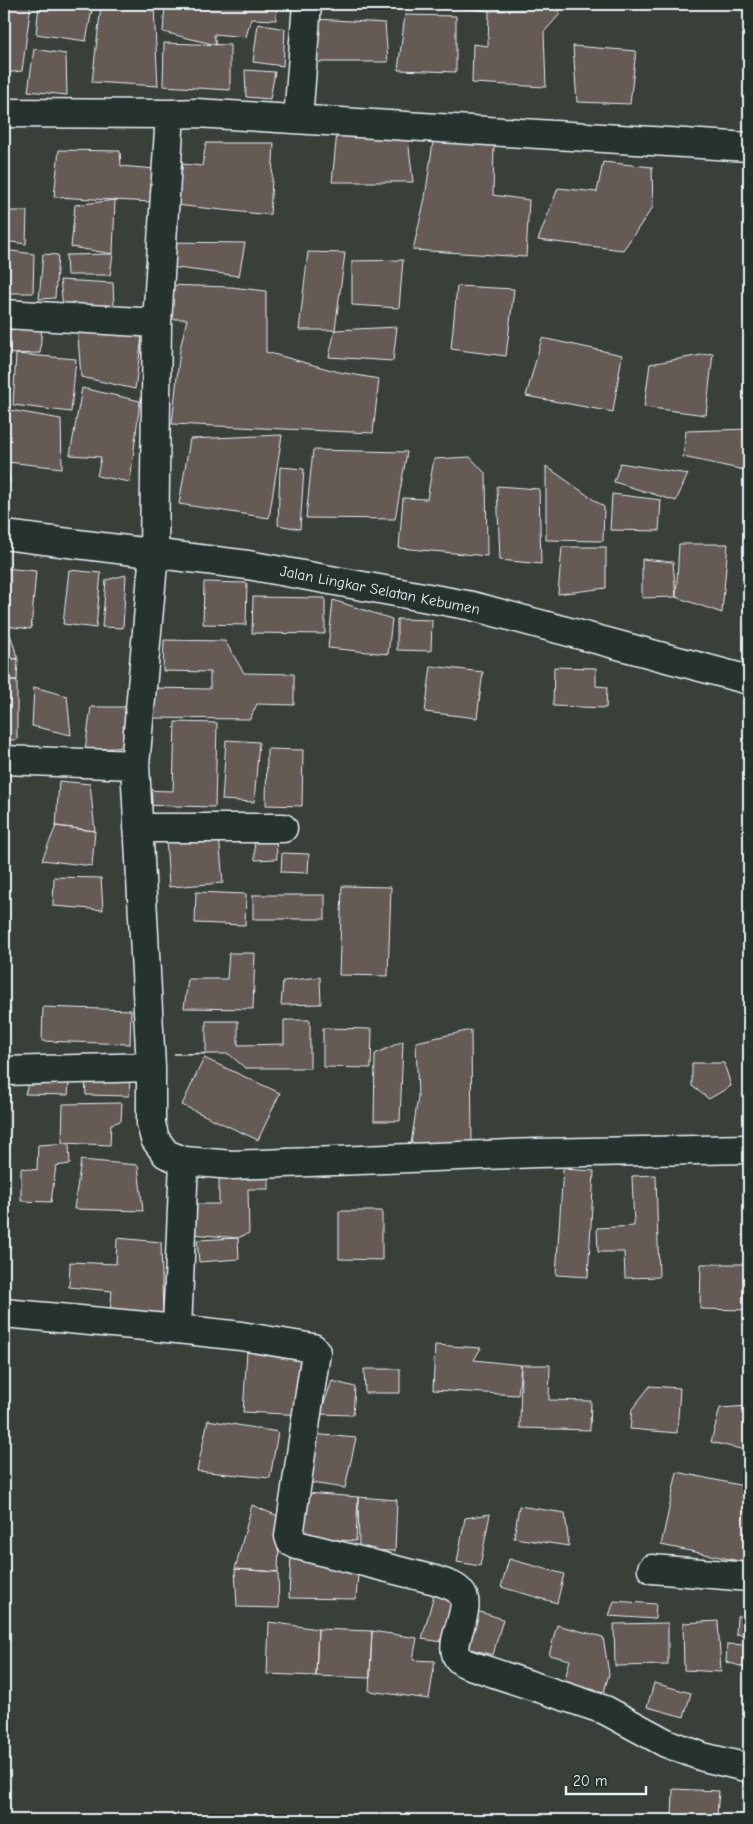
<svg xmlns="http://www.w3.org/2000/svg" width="753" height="1824" font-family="'Comic Neue',sans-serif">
  <rect width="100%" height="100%" fill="#393f39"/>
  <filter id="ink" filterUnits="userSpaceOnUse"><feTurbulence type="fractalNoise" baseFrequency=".02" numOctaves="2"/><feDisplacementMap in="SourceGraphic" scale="10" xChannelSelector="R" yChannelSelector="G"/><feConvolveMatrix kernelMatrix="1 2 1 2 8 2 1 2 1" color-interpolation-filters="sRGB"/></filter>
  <g filter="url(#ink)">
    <path fill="#665a55" stroke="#e8f1f8" d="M4,4h27l-9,67 -18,2z
      M39,4h54l-7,37 -50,-7z
      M165,4h112l-1,16 -25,-1 -5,18 -32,-3 2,11 -53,-13z
      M414,4h76l-1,7z
      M532,4h23l5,10 -16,18 2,55 -74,-4 1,-39 15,2 1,-35 35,-1z
      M101,6l53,1 4,79 -66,-4z
      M405,15l51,1v56l-58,-2z
      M316,19l69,4 3,39h-75z
      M258,24l27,5 -2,37 -30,-4z
      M164,43l66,2v45l-67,-4z
      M573,46l63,5 -6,53 -53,-2z
      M34,49l32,5 1,41 -39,-4z
      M245,70l30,2 -5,27 -24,-2z
      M407,130l6,52h-81l5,-50z
      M433,142l61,3 -1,50 36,5 -3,57 -113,-7 12,-52z
      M206,143h68l-4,72 -95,-10 8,-41 19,2z
      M59,150l61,1 1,15 34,3 -3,33 -98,-5z
      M603,162l49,5 1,40 -30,43 -85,-10 20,-52 39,4z
      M115,200l-2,54 -42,-7 4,-42z
      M4,211h23l-1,33 -22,-3z
      M169,242l76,1 -6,33 -69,-9z
      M4,250l30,4 -1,39h-29z
      M308,252l37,1 -10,77h-36z
      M43,254l15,1 -3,43 -16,1z
      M113,254l-3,21h-43l-1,-20z
      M403,260l-4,48 -47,-3v-44z
      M60,280l53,3 1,24 -51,-1z
      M166,285l65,2 35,4v61l73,20 40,7 -6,54 -201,-9 8,-75 7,-30h-22z
      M457,286l57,3 -8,67 -55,-7z
      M4,323l38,2 -2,28 -36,1z
      M77,323l66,6 -8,60 -54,-12z
      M397,327l-4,34 -64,-4 6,-27z
      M542,338l80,17 -9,57 -87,-16z
      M713,353l-7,62 -62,-8 6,-43z
      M16,354l60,5 -5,53 -58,-7z
      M82,388l58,13 -10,81 -33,-6 4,-19 -31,-2z
      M4,409l57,10 1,49 -55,-6 3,20 -6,1z
      M749,429v42l-66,-14 3,-26z
      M282,435l-13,83 -90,-14 11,-65z
      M313,450l94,2 -12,67 -89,-1z
      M470,457l16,17 1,82 -88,-8 4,-50 24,1 7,-40z
      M620,463l68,11 -12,27 -62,-19z
      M546,466l58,41 -1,34 -57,-1z
      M280,467l24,2 -4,60 -22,-4z
      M497,486l42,3 2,75 -41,-4z
      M612,494l49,6 -2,31 -49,-1z
      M679,544h49l-6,69 -46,-16z
      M562,547h44v41l-48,6z
      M642,559l31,3 3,35 -34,1z
      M4,568l32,3 -5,58 -27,-3z
      M69,570l32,3 -5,55 -33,-4z
      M126,575l-3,53 -21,-1 4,-47z
      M204,582l43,1 -1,42 -43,-1z
      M253,597l72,1v36l-73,-1z
      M333,600l59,19 -4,35 -60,-6z
      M397,619l35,1 -1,31 -34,-1z
      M4,633l6,1 8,25 -14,-1z
      M164,640l61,1 19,32 50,1v31l-37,-1 -7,15 -98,-1 1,-30 57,1v-17l-47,-1z
      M4,658l14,1 -1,21 -13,-1z
      M431,666l52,6 -6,46 -52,-6z
      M554,667l42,1v18l11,1 -1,21 -53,-2z
      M17,680v60h-13v-58z
      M34,687l33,9 4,39 -39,-9z
      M91,707h37l-2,40 -41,3z
      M175,722l42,1 -2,84 -76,-2v-15l34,1z
      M226,740l33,2 -5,60 -32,-2z
      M267,749l36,1 -1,56 -36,-1z
      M59,781l31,3 5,47 -39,-5z
      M56,826l39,5 -3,35 -50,-6z
      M276,834l1,25 -22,1 -1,-25z
      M219,835l4,48 -54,4 -3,-49z
      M282,853l27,1 -1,19 -27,-1z
      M54,877l47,1 2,32 -50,-4z
      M342,886l49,1 -3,89 -49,-1z
      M196,892l50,2 -1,31 -50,-2z
      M253,895h72v24h-72z
      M229,953h26l-2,56 -69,-1 4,-29h39z
      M320,977l1,27 -40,1 2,-24z
      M43,1007l88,3 -1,34 -88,-3z
      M4,1008h6l-4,54h-2z
      M284,1020h26v48h-65l-16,-14h-55l32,-1v-32h32v24l46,-1z
      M323,1028l49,1 -1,39 -48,-1z
      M471,1030l1,115 -61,-1 7,-47 -2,-55z
      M403,1041l-3,80h-26l1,-67z
      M204,1058l76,35 -22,47 -76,-35z
      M692,1063h32l7,23 -22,13 -17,-13z
      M70,1073l-2,22 -43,-1 7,-20z
      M130,1076l-1,20 -43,-1 -1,-18z
      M122,1103l-1,18 -10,3 -1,21 -48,-2 1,-39z
      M69,1143l1,21 -14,2 -5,36 -30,-1v-33l16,2 1,-25z
      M81,1160l57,5 5,46 -69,-2z
      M563,1169l31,2 -6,106 -32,-2z
      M656,1175l3,102 -34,1 -1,-26h-26l-1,-24 37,-2 -2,-50z
      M269,1176v13h-21l1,44 -11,5 -46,-4v-30h27v-27z
      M339,1211h43v49l-43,-1z
      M117,1238l44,4 2,74 -53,-2 2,-23 -43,-4 1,-25 46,2z
      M238,1238l1,21 -40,3 -2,-22z
      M701,1264h48l-1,46 -48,-1z
      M435,1345l46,3 -7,12 47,5 -3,30 -85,-5z
      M247,1351l63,5 -5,59 -62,-3z
      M521,1365h29l-1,35 42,1 -1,29 -70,-2z
      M364,1369h36v24h-35z
      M332,1381l23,6 -2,28 -33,-1z
      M650,1386l30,2 -3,45 -47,-4 2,-20z
      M749,1406v45l-38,-9 9,-34z
      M208,1420l70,12 -8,46 -73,-7z
      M312,1434l44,4 -11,50 -41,-6z
      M677,1472l72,15v76l-88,-18z
      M306,1493l52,4 -2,44 -53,-3z
      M358,1497l39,3 -2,51 -36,-1z
      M252,1505l28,12 -2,55 -43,-3z
      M519,1506l46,7 4,33 -55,-8z
      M490,1514l-10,52 -23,-4 8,-44z
      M291,1555l68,7 -3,37 -67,-1z
      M509,1559l55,15 -7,29 -56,-16z
      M235,1569l43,3 1,36 -42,-1z
      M437,1583l25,15 -19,44 -21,-3z
      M614,1601l42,3 -1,15 -46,-3z
      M470,1609l33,10 -10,36 -34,-9z
      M737,1616l12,1v18l-13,-1z
      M718,1621l3,51 -37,-2 -1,-47z
      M269,1622l49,7 -2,47 -49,-2z
      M668,1623v42l-53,1 -1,-42z
      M557,1625l46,12 6,37 -5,18 -40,-9 6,-23 -21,-5z
      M318,1629l54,2 -2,47 -54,-2z
      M372,1631l45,7 -4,22 22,1 -6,38 -60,-8z
      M727,1644l20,1v23l-21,-6z
      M654,1683l37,10 -7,24 -37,-10z
      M673,1789l46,2 -2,24h-14v5h-31z"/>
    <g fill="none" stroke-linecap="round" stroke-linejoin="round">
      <g stroke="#e8f1f8" stroke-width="31">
        <path id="minor" d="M4,113l166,1 26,-1 553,34
          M170,114l-13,209 -3,230 -19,212 16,302v57l4,15 11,15 18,7 49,4 304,-12 212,-4
          M298,119l9,-115
          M4,314l153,9
          M4,760l131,5
          M138,828h145
          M4,1071l147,-4
          M184,1161l-7,168 64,7 72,12 3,4 -27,184 2,6 6,3 138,35c8,3 19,5 25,12 14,14 -9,44 -4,61 1,6 6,9 11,11l138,46 61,33 37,14 46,11
          M4,1313l173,16
          M652,1569l97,8"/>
      </g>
      <g stroke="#e8f1f8" stroke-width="31">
        <path id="highway" d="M4,535l244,30 224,41 277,74"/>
      </g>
      <use href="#minor" stroke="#26332d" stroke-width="28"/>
      <use href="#highway" stroke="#26332d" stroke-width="28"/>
    </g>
  </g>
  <g text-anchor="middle" stroke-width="4.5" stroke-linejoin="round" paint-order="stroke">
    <g font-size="15" fill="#e8f1f8" stroke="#26332d">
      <text transform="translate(380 590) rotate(11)" y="5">Jalan Lingkar Selatan Kebumen</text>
    </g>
  </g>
  <rect width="753" height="1824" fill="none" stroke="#26332d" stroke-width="20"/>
  <rect x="10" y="10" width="733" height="1804" fill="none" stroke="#e8f1f8" stroke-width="2" filter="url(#ink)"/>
  <path d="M566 1786v8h80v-8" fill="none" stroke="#e8f1f8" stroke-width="2.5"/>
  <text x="573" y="1786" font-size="15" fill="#e8f1f8" stroke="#26332d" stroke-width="4" paint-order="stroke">20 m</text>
</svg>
